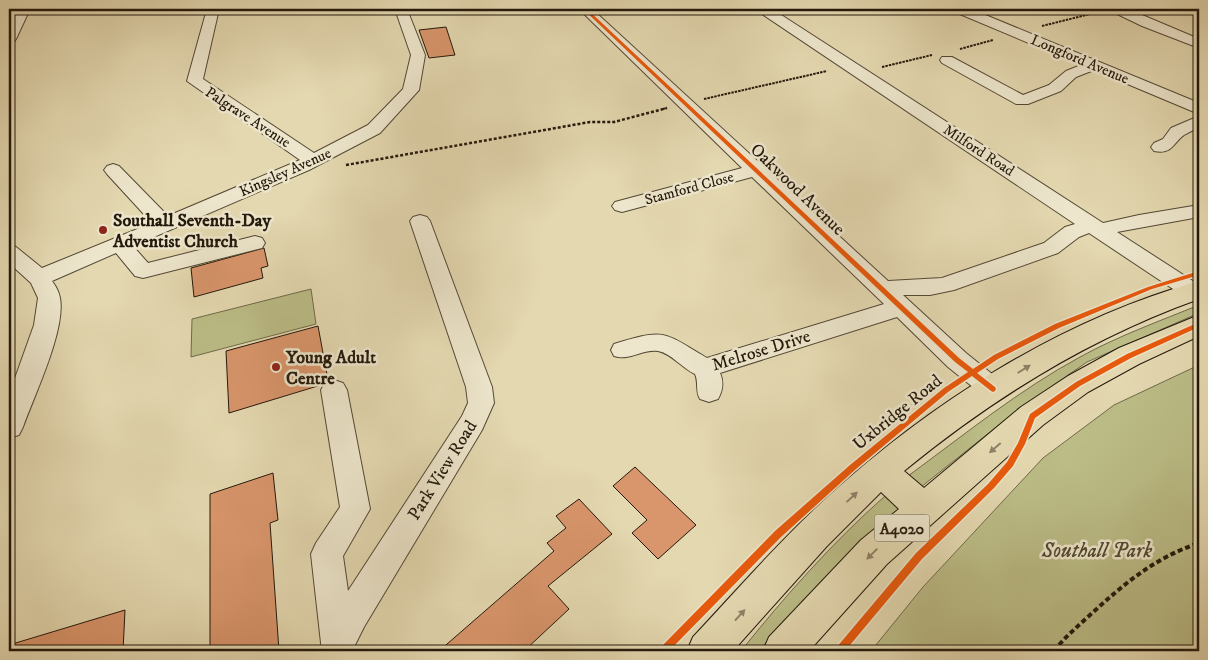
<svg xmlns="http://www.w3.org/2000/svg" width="1208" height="660" font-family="'IM FELL DW Pica',serif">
  <rect width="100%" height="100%" fill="#e4d8b0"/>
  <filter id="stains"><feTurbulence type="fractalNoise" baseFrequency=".004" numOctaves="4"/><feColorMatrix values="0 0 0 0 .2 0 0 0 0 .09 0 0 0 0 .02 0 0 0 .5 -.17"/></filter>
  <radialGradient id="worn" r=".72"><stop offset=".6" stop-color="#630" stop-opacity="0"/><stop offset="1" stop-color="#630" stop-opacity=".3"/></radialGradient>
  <path fill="#bbbc86" stroke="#6f6a49" d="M311,289l5,35 -125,33 1,-38z
    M1199,305v8l-112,49 -68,47 -98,78 -13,-11c56,-41 111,-86 172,-119 38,-21 80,-36 119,-52z
    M1199,365v286h-328l52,-64 120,-129 71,-53z
    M885,496l15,13 -35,32 -107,110h-17c44,-55 91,-108 144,-155z"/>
  <path fill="#d9956b" stroke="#23180c" d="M446,27l9,28 -26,3 -10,-28z
    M264,248l4,18 -7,2 2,10 -69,19 -3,-29z
    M318,326l10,54 -7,5 -92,28 -3,-62z
    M635,467l61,58 -38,34 -26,-26 15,-13 -34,-34z
    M273,473l5,47 -8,3 9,128h-69v-157z
    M579,499l33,35 -64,52 21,23 -45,42h-85l115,-100 -7,-8 19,-15 -10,-12z
    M125,610l-2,41h-114v-6z"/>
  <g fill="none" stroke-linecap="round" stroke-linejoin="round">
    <g stroke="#534835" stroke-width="2">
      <path id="minor" d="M18,9h12l-14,30 -2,3 -5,1v-17z
        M207,9h12l-16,70 111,74 54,-28 35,-36 8,-34 -16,-46h12l18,46 -6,35 -39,43 -71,37 -176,76 15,17 107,-27 7,2 3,5 -3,5 -119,30 -8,-2 -19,-23 -64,28c4,5 7,11 8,17 6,32 -26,98 -37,129l-4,8 -10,3v-43l25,-70 4,-27 -7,-15 -22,-20v-18l7,2 26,21 110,-45 -45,-49 -3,-4 3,-4 6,-2 6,2 49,50 132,-56 -113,-79z
        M579,9h13l296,272 54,-3 102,-35 21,-16 10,-3 -316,-212 -1,-3h14l331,214 36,-8 60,-10v12l-82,15 82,53v13l-6,2 -8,-3 -96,-64 -10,4 -21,16 -104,37 -24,5h-27l63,58 36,29 4,7 -4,7 -9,3 -9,-3 -36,-29 -51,-50 -177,56c4,9 3,17 -2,26l-9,3 -9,-3c-5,-8 -1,-16 -5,-25 -12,-5 -24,-21 -37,-23 -16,-2 -28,10 -44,5l-3,-6 3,-6c52,-16 49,-12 93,14l177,-54 -132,-127 -130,35 -7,-2 -3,-4 3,-4 127,-34z
        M954,9h17l228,94v11l-105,-44 -18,7 -15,14 -33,13h-12l-74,-41 -2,-3 2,-3h10l71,38 26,-10 17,-14 15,-6 -126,-53z
        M1112,9h16l71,30v9l-57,-22 -29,-14z
        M1199,116v11c-5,3 -10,5 -15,8 -11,8 -12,20 -30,16l-3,-4 3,-4 9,-4 8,-11z
        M420,215l7,2 3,4 62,166 2,16 -12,27 -118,197 -9,18 -1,6h-34l1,-8 -10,-89 5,-11 24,-36 -19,-117 4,-7 9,-3 9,3 4,7 23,119 -27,47 5,35 114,-175 6,-13 -2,-16 -56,-166 3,-4z"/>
    </g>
    <g stroke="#23180c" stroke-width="2">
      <path id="major" d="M1199,281v18c-109,39 -205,98 -295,172l20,17 97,-81 47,-31 51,-28 80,-33v21l-60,28 -51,28 -45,33 -156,139 -78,87h-46l6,-14 92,-97 38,-31 -18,-17 -54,54 -94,105h-46l6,-14c42,-45 83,-92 128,-134 107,-99 237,-182 378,-222z"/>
    </g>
    <path stroke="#23180c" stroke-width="2" stroke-dasharray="2.5 1" stroke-linecap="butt" d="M1042,26l60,-15
      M960,49l33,-9
      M882,67l50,-12
      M704,99l123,-28
      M663,109l4,-1"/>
    <path stroke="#23180c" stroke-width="2.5" stroke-dasharray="3 2" stroke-linecap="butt" d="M346,165l244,-43h24l53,-14"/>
    <path stroke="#23180c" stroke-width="4" stroke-dasharray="5 3" stroke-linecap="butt" d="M1054,651c10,-13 23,-24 36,-36 34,-31 64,-57 109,-72"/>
    <use href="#minor" fill="#ede6cc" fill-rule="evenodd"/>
    <use href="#major" fill="#e4d8b0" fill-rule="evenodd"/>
    <g stroke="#ede6cc" stroke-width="3">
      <path id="cycleway" d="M583,9h4l372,349 14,11 21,-14 61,-31 93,-37 51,-16v4l-47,14 -93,39 -61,31 -21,14 18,14 1,2 -1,2 -2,1 -2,-1 -19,-15 -24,16 -92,77 -75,68 -112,114h-10l1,-3 115,-117 75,-66 94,-77 24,-16 -13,-10z
        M1197,323h2v4l-68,31 -51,28 -45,32 -10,26 -12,22 -19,22 -72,71 -77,92h-10l1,-3 80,-95 72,-69 19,-22 11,-19 12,-29 46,-32 51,-28z"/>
    </g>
    <use href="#cycleway" fill="#e8590c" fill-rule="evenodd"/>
  </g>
  <defs><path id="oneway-solid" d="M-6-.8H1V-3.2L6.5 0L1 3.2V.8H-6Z" transform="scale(1.25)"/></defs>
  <g fill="#8d8266">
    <use href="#oneway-solid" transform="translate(1024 369) rotate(-32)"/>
    <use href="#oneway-solid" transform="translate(995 448) rotate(139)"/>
    <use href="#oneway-solid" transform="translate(852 497) rotate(-43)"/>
    <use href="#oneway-solid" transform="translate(872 554) rotate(135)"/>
    <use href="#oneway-solid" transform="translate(740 615) rotate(-48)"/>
  </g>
  <g fill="#8f2418" stroke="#ede6cc" stroke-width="2">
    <circle cx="103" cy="230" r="5"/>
    <circle cx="276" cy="367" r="5"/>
  </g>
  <g text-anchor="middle" stroke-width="5" stroke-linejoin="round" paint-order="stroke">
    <g font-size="15" fill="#23180c" stroke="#ede6cc">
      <text transform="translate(1080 59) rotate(23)" y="5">Longford Avenue</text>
      <text transform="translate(248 117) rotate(33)" y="5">Palgrave Avenue</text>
      <text transform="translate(979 150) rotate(33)" y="5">Milford Road</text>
      <text transform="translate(285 172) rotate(-24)" y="5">Kingsley Avenue</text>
      <text transform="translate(689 188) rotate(-15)" y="5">Stamford Close</text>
    </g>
    <rect fill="#ede6cc" stroke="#605646" stroke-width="1" x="874.5" y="514.5" width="55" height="27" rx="4"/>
    <g font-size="16" font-weight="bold" fill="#23180c">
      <text x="902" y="534">A4020</text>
    </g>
    <g font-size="18" fill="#23180c" stroke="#ede6cc">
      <text transform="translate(798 189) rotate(44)" y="6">Oakwood Avenue</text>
      <text transform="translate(761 350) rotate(-17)" y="6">Melrose Drive</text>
      <text transform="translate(897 412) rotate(-39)" y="6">Uxbridge Road</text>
      <text transform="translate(442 470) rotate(-58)" y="6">Park View Road</text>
    </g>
    <g font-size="18" font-weight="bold" fill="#23180c" stroke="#ede6cc" text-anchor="start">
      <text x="113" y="226">Southall Seventh-Day<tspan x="113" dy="21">Adventist Church</tspan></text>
      <text x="286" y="363">Young Adult<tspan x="286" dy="21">Centre</tspan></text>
    </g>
    <g font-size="21" font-style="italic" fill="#514931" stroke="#ede6cc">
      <text x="1097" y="557">Southall Park</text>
    </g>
  </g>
  <rect width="1208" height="660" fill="none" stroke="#e4d8b0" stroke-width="30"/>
  <rect x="10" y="10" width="1188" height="640" fill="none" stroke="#23180c" stroke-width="2.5"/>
  <rect x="15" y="15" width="1178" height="630" fill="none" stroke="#23180c"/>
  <rect width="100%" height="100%" filter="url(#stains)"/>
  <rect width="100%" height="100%" fill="url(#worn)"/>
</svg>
